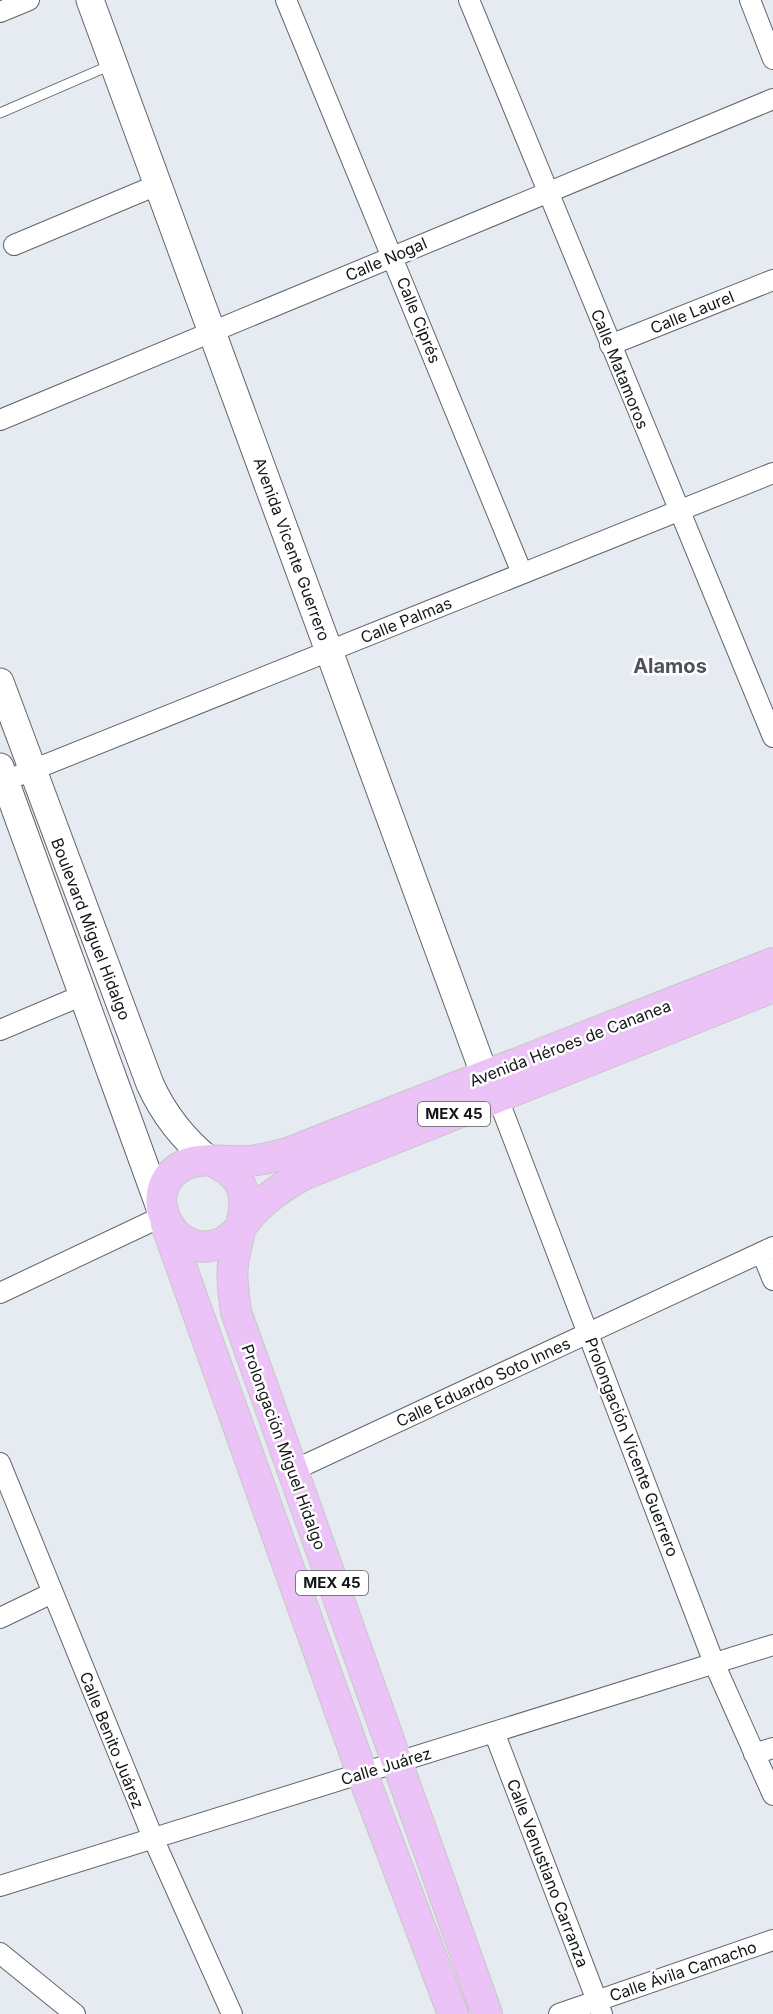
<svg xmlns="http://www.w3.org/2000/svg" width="773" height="2014" font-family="Inter,sans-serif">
  <rect width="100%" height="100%" fill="#e6eaf1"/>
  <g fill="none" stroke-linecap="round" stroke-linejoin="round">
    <g stroke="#62666b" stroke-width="11">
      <path id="lane" d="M0,113l111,-48"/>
    </g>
    <g stroke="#62666b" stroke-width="22">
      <path id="street" d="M286,0l236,573
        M469,0l304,737
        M750,0l23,59
        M0,12l29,-12
        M14,245l143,-60
        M610,345l163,-65
        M0,420l773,-321
        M0,783l773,-310
        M0,1030l83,-35
        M497,1096l217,567 59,132
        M762,1253l11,27
        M0,1293l163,-77
        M0,1463l153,375 79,176
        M292,1471l481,-224
        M0,1618l52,-25
        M494,1732l108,282
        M754,1754l19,-6
        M0,1886l773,-241
        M0,1953l75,61
        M559,2014l214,-74"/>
    </g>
    <g stroke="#62666b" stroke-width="29">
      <path id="secondary" d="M90,0l395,1076 12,19
        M0,682l150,402c14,31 33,55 59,76
        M0,767l163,449"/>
    </g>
    <g stroke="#c7c7c7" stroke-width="32">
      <path id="primary" d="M773,963l-485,190c-14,4 -27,7 -41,8 -21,2 -44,-5 -63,4 -49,24 -10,101 39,77 14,-6 21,-21 32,-32 14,-15 30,-25 48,-35l470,-188
        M209,1160c57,23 29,61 24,105 -2,15 1,31 3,47l251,702
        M166,1224l196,549 91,241"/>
    </g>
    <use href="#lane" stroke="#fff" stroke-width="9"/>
    <use href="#street" stroke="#fff" stroke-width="20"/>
    <use href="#secondary" stroke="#fff" stroke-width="27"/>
    <use href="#primary" stroke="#ebc3f7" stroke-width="30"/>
  </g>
  <g text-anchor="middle" stroke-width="5" stroke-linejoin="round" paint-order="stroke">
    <g fill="#fff" stroke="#5a5b5d" stroke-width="1.5">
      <rect x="418" y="1102" width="72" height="24" rx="4.5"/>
      <rect x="296" y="1571" width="72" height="24" rx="4.5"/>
    </g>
    <g font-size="15" font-weight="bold" fill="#141517">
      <text x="454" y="1119">MEX 45</text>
      <text x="332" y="1588">MEX 45</text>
    </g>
    <g font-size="16" fill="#141517" stroke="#fff">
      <text transform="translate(386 259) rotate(-23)" y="6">Calle Nogal</text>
      <text transform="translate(692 312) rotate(-22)" y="6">Calle Laurel</text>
      <text transform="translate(419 320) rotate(68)" y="6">Calle Ciprés</text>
      <text transform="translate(620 369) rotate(68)" y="6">Calle Matamoros</text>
      <text transform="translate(292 549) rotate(70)" y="6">Avenida Vicente Guerrero</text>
      <text transform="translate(406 620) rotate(-22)" y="6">Calle Palmas</text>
      <text transform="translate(91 929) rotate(69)" y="6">Boulevard Miguel Hidalgo</text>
      <text transform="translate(570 1043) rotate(-21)" y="6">Avenida Héroes de Cananea</text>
      <text transform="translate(483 1382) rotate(-25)" y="6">Calle Eduardo Soto Innes</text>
      <text transform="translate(284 1447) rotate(70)" y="6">Prolongación Miguel Hidalgo</text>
      <text transform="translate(632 1447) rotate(69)" y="6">Prolongación Vicente Guerrero</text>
      <text transform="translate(112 1740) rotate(68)" y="6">Calle Benito Juárez</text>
      <text transform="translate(386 1766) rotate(-17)" y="6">Calle Juárez</text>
      <text transform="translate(548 1873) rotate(69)" y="6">Calle Venustiano Carranza</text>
      <text transform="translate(683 1971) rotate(-19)" y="6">Calle Ávila Camacho</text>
    </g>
    <g font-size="20" font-weight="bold" fill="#4e5157" stroke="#fff">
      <text x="670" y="673">Alamos</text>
    </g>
  </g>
</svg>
